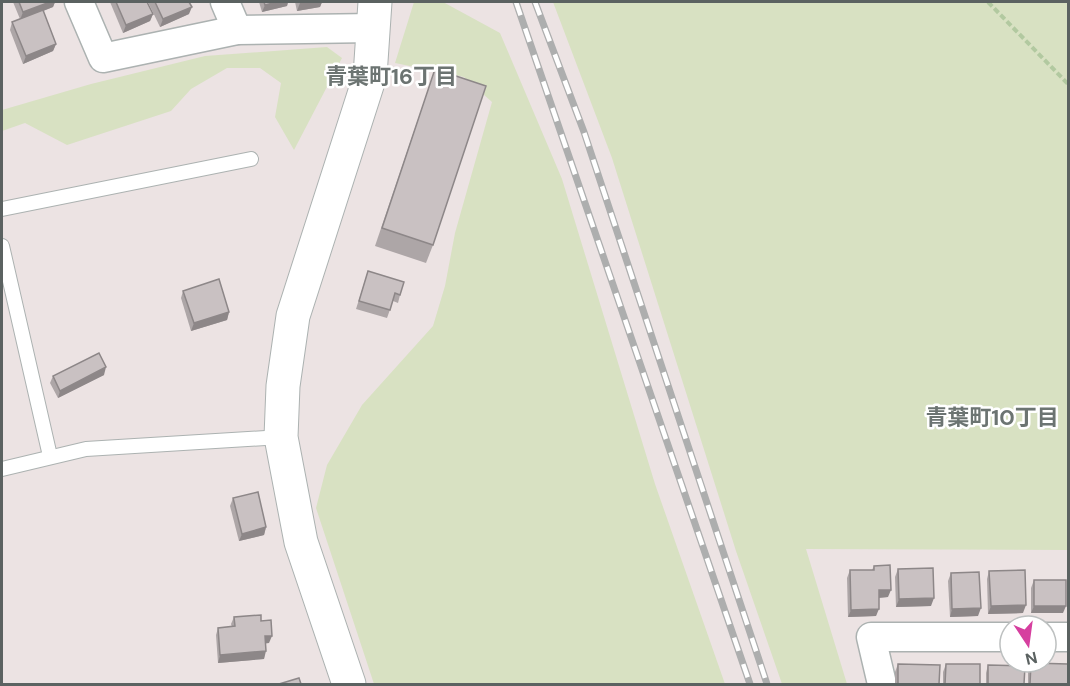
<svg xmlns="http://www.w3.org/2000/svg" width="1070" height="686" font-family="'DM Sans','Noto Sans JP',sans-serif">
	<style>
		.green { fill: #d8e1c2 }
		.lines { fill: none; stroke-linecap: round; stroke-linejoin: round }
		.service-casing { stroke: #acb2b1; stroke-width: 16 }
		.minor-casing { stroke: #acb2b1; stroke-width: 31 }
		.tertiary-casing { stroke: #acb2b1; stroke-width: 35 }
		.path { stroke: #b2c9a0; stroke-width: 4; stroke-dasharray: 6 3; stroke-linecap: butt }
		.service { stroke: #fff; stroke-width: 14 }
		.minor { stroke: #fff; stroke-width: 28 }
		.tertiary { stroke: #fff; stroke-width: 33 }
		.rail-casing { stroke: #adaeae; stroke-width: 7 }
		.rail { stroke: #fff; stroke-width: 4.5; stroke-dasharray: 14; stroke-linecap: butt }
		.wall { fill: #ada6a7 }
		.shaded-wall { fill: #8d8788 }
		.building { fill: #c9c1c2; stroke: #8d8788; stroke-width: 1.5 }
		.labels { text-anchor: middle; stroke-width: 5; stroke-linejoin: round; paint-order: stroke }
		.neighbourhood-label { font-size: 22px; font-weight: bold; fill: #6c7472; stroke: #fff }
	</style>
	<rect width="100%" height="100%" fill="#ece3e3"/>
	<g class="green">
		<polygon points="414,2 443,2 500,33 562,179 655,484 725,684 374,684 316,508 327,465 362,405 433,326 445,286 455,233 492,102 464,77 395,63"/>
		<polygon points="553,2 1068,2 1068,550 806,549 847,684 782,684 736,551 612,158"/>
		<polygon points="327,47 342,58 294,150 275,117 281,83 260,68 227,68 191,89 171,111 67,145 25,123 2,131 2,110 91,84 205,56"/>
	</g>
	<g class="lines">
		<defs>
			<g id="service">
				<polyline points="2,209 251,159"/>
				<polyline points="2,246 50,456"/>
				<polyline points="2,469 86,449 281,437"/>
			</g>
			<g id="minor">
				<polyline points="79,2 103,58 237,30 374,28"/>
				<polyline points="225,2 237,30"/>
				<polyline points="1046,637 1068,637"/>
				<polyline points="882,684 871,637 1010,637"/>
			</g>
			<polyline id="tertiary" points="349,684 301,542 281,437 283,386 293,316 370,76 375,2"/>
		</defs>
		<use href="#service" class="service-casing"/>
		<use href="#minor" class="minor-casing"/>
		<use href="#tertiary" class="tertiary-casing"/>
		<polyline class="path" points="988,2 1068,84"/>
		<use href="#service" class="service"/>
		<use href="#minor" class="minor"/>
		<use href="#tertiary" class="tertiary"/>
		<defs>
			<g id="rail">
				<polyline points="516,2 750,684"/>
				<polyline points="535,2 584,132 767,684"/>
			</g>
		</defs>
		<use href="#rail" class="rail-casing"/>
		<use href="#rail" class="rail"/>
	</g>
	<g class="wall">
		<polygon points="13,2 55,2 53,7 43,11 56,44 53,51 23,64 10,30 12,22 20,19"/>
		<polygon points="110,2 147,2 153,14 150,21 123,33"/>
		<polygon points="148,2 189,2 189,14 160,27"/>
		<polygon points="259,2 288,2 287,6 262,12"/>
		<polygon points="295,2 322,2 320,7 297,11"/>
		<polygon points="435,69 433,245 426,263 375,246"/>
		<polygon points="368,271 400,295 398,303 393,301 387,318 356,309"/>
		<polygon points="183,291 229,312 227,320 191,331 181,298"/>
		<polygon points="104,375 58,398 50,383 53,376"/>
		<polygon points="233,498 266,527 264,535 239,541 230,506"/>
		<polygon points="874,566 888,597 879,598 876,616 848,617 847,578 850,570 872,570"/>
		<polygon points="898,569 931,606 896,607 895,577"/>
		<polygon points="989,571 1023,613 988,614 987,579"/>
		<polygon points="951,573 978,616 950,617 948,581"/>
		<polygon points="1034,580 1063,613 1031,613 1031,588"/>
		<polygon points="234,617 261,621 269,643 266,643 264,659 218,663 216,635 218,628 232,627 231,624"/>
		<polygon points="1031,663 1068,684 1028,684 1028,671"/>
		<polygon points="898,664 939,684 895,684 895,672"/>
		<polygon points="946,664 980,684 943,684 943,672"/>
		<polygon points="988,665 1024,684 986,684 986,673"/>
	</g>
	<g class="shaded-wall">
		<polygon points="50,2 55,2 53,7 20,20 23,12"/>
		<polygon points="277,2 288,2 287,6 262,12 265,5"/>
		<polygon points="309,2 322,2 320,7 297,11 300,3"/>
		<polygon points="192,7 189,14 160,27 163,19"/>
		<polygon points="153,14 150,21 123,33 126,25"/>
		<polygon points="56,44 53,51 23,64 26,56"/>
		<polygon points="229,312 227,320 191,331 194,323"/>
		<polygon points="106,367 104,375 58,398 60,391"/>
		<polygon points="266,527 264,535 239,541 242,534"/>
		<polygon points="879,590 891,590 888,597 876,598"/>
		<polygon points="934,598 931,606 896,607 899,599"/>
		<polygon points="1026,605 1023,613 988,614 991,606"/>
		<polygon points="1034,606 1066,606 1063,613 1031,613"/>
		<polygon points="981,608 978,616 950,617 952,609"/>
		<polygon points="879,609 876,616 848,617 851,610"/>
		<polygon points="265,636 272,636 269,643 262,644"/>
		<polygon points="266,651 264,659 218,663 220,655"/>
	</g>
	<g class="building">
		<polygon points="19,2 50,2 23,12"/>
		<polygon points="116,2 147,2 153,14 126,25"/>
		<polygon points="155,2 189,2 192,7 163,19"/>
		<polygon points="264,2 277,2 265,5"/>
		<polygon points="43,10 56,44 26,56 12,22"/>
		<polygon points="435,69 486,86 433,245 382,228"/>
		<polygon points="368,271 404,282 400,295 395,293 390,310 359,301"/>
		<polygon points="219,279 229,312 194,323 183,291"/>
		<polygon points="99,353 106,367 60,391 53,376"/>
		<polygon points="258,492 266,527 242,534 233,498"/>
		<polygon points="890,565 891,590 879,590 879,609 851,610 850,570 874,570 874,566"/>
		<polygon points="933,568 934,598 899,599 898,569"/>
		<polygon points="1025,570 1026,605 991,606 989,571"/>
		<polygon points="979,572 981,608 952,609 951,573"/>
		<rect x="1034" y="580" width="32" height="26"/>
		<polygon points="261,615 261,621 271,620 272,636 265,636 266,651 220,655 218,628 235,626 234,617"/>
		<polygon points="1031,663 1068,664 1068,684 1030,684"/>
		<polygon points="898,664 940,665 939,684 898,684"/>
		<polygon points="946,664 980,664 980,684 945,684"/>
		<polygon points="988,665 1025,666 1024,684 988,684"/>
		<polygon points="299,678 301,684 279,684"/>
	</g>
	<g class="labels">
		<g class="neighbourhood-label">
			<text x="391" y="84">青葉町16丁目</text>
			<text x="992" y="425">青葉町10丁目</text>
		</g>
	</g>
	<rect width="1070" height="686" fill="none" stroke="#5b6261" stroke-width="6"/>
	<g transform="translate(1028 644) rotate(167)"><circle r="28" fill="#ffffff" stroke="#bdc0c0" stroke-width="1.5"/>
	<path d="M0-4.5L10 22L0 15L-10 22Z" fill="#d63f9f"/>
	<text y="-9" font-size="16" font-weight="bold" text-anchor="middle" fill="#5b6261">N</text>
	</g>
</svg>
